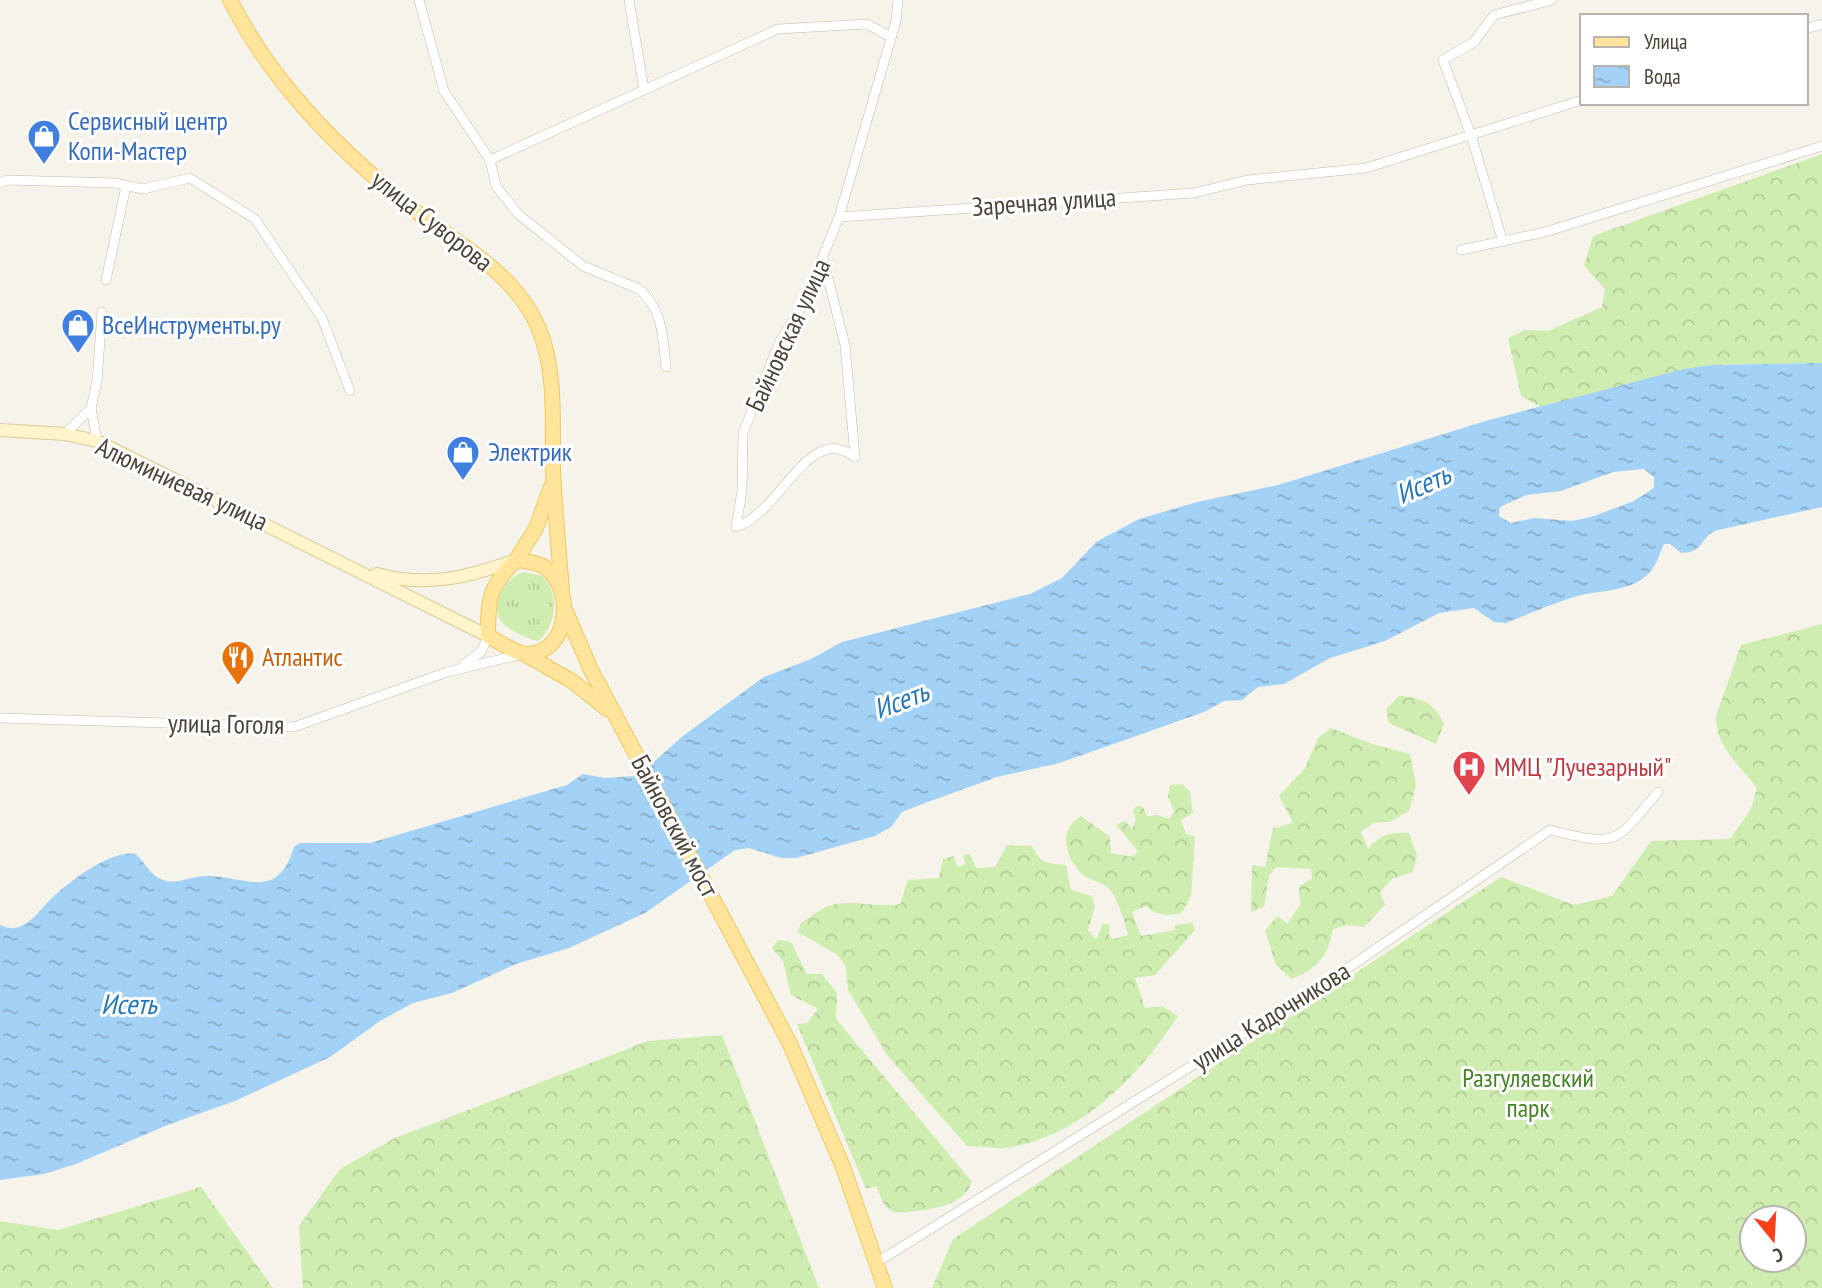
<svg xmlns="http://www.w3.org/2000/svg" width="1822" height="1288" font-family="'PT Sans Narrow',sans-serif">
	<style>
		.grass { fill: url(#grass-tufts) }
		.forest { fill: url(#forest-crowns); fill-rule: evenodd }
		.water { fill: url(#water-ripples); fill-rule: evenodd }
		.lines { fill: none; stroke-linecap: round; stroke-linejoin: round }
		.street-casing { stroke: #c3bbac; stroke-width: 10 }
		.secondary-casing { stroke: #d9c997; stroke-width: 14 }
		.primary-casing { stroke: #edc761; stroke-width: 16 }
		.street { stroke: #fff; stroke-width: 9 }
		.secondary { stroke: #fff4cc; stroke-width: 12 }
		.primary { stroke: #ffe59b; stroke-width: 14 }
		.labels { text-anchor: middle; stroke-width: 6; stroke-linejoin: round; paint-order: stroke }
		.shop-label { font-size: 26px; fill: #366cbe; stroke: #fff; text-anchor: start }
		.street-label { font-size: 26px; fill: #4b4437; stroke: #fff }
		.food-label { font-size: 26px; fill: #c56008; stroke: #fff; text-anchor: start }
		.health-label { font-size: 26px; fill: #be3a42; stroke: #fff; text-anchor: start }
		.park-label { font-size: 26px; fill: #468325; stroke: #fff }
		.water-label { font-size: 28px; font-style: italic; fill: #2577b8; stroke: #fff }
	</style>
	<defs>
		<pattern id="grass-tufts" width="24" height="20" patternUnits="userSpaceOnUse" patternTransform="scale(1.75)"><rect width="24" height="20" fill="#d0edb1"/><path d="M3 7l-1-3M5 7V3M7 7l1-3M15 17l-1-3M17 17v-4M19 17l1-3" fill="none" stroke="#b4cc99"/></pattern>
		<pattern id="forest-crowns" width="20" height="18" patternUnits="userSpaceOnUse" patternTransform="scale(1.75)"><rect width="20" height="18" fill="#d0edb1"/><path d="M2 6a3 3 0 1 1 6 0M12 15a3 3 0 1 1 6 0" fill="none" stroke="#b4cc99"/></pattern>
		<pattern id="water-ripples" width="26" height="14" patternUnits="userSpaceOnUse" patternTransform="scale(1.75)"><rect width="26" height="14" fill="#a3d2f6"/><path d="M2 4q2-2 4 0t4 0M15 11q2-2 4 0t4 0" fill="none" stroke="#87acc8"/></pattern>
	</defs>
	<rect width="100%" height="100%" fill="#f6f3ea"/>
	<path class="grass" d="M525 572 542 576C560 593 557 625 538 641 528 639 505 629 500 620 490 602 507 575 525 572Z"/>
	<g class="forest">
		<polygon points="1822,154 1822,363 1712,365 1543,408 1521,396 1508,338 1525,330 1548,331 1602,307 1605,289 1584,266 1593,236"/>
		<path d="M1822 624V1288H932L953 1239 1501 877 1574 905 1612 896 1651 841 1730 839 1751 809 1757 788C1740 766 1715 746 1716 716L1741 645ZM1752 1218H1794V1260H1752Z"/>
		<path d="M1399 696C1422 697 1434 703 1444 724L1436 744 1389 723 1386 709Z"/>
		<path d="M1331 728 1372 744 1410 754 1416 785 1409 811 1389 822 1373 823 1361 832 1368 849C1380 834 1391 832 1409 833L1417 856 1413 872 1392 879 1380 892 1385 905 1364 927 1347 925 1333 929C1328 956 1317 970 1291 979L1276 965 1265 930 1278 916 1287 924 1300 905 1299 886 1312 879 1311 869 1276 867 1269 876 1264 907 1251 912 1252 865 1265 867 1273 828 1293 823 1279 796 1305 768 1318 738Z"/>
		<path d="M1182 784 1190 791 1193 813 1181 820 1186 834 1195 836 1191 896 1182 913C1168 917 1156 915 1146 906L1132 912 1141 936 1175 930V925L1192 923 1195 930 1155 975 1135 978 1145 1008 1162 1006 1178 1016C1139 1076 1080 1138 1005 1148 993 1149 979 1146 967 1146L887 1055 848 990 846 967 838 955 798 932 801 923C809 918 819 909 829 906 852 898 876 909 900 904L908 880 939 878 943 859 954 856 957 867 965 864 963 855 970 854 976 868 995 867 1007 845 1032 846C1039 863 1048 864 1066 865L1071 890 1092 896 1095 906 1088 930 1096 940 1103 923 1110 925 1109 935 1113 939 1128 935C1125 922 1118 899 1109 889 1101 881 1087 880 1080 872 1064 855 1059 828 1081 816L1110 837 1111 853 1133 857 1138 851 1116 825 1125 821 1132 829 1136 820 1133 810 1137 806 1143 807 1147 816 1158 815 1169 819 1174 812 1168 796 1170 785Z"/>
		<path d="M778 940 791 942 807 974H822L837 993 836 1019 972 1182C963 1209 920 1211 895 1213L885 1206 876 1186 866 1189 797 1024 807 1023 818 1009 791 995 783 961 772 948Z"/>
		<polygon points="722,1035 819,1288 303,1288 299,1226 340,1169 395,1138 648,1041"/>
		<polygon points="201,1187 273,1288 0,1288 0,1221 58,1230"/>
	</g>
	<path class="water" d="M1822 363V507L1714 531C1700 540 1702 553 1681 553L1670 544H1664C1659 555 1656 568 1645 577 1626 592 1600 590 1577 596 1553 603 1529 614 1506 623L1494 622 1474 608 1439 613 1385 641 1330 658 1284 684 1258 687 1242 700 1224 701 1204 712 1108 746 1059 763 997 777 925 803 902 812 891 827 875 836 796 858H781L749 848 735 850 645 913 569 948 516 964 452 993 413 1003 380 1021 330 1057 235 1101 170 1124 76 1164 44 1174 0 1180V925C7 928 14 930 21 926 34 921 40 909 50 900 67 883 111 849 136 854 145 863 151 876 163 880 176 885 192 876 206 876 247 876 277 902 294 847L300 843H370L567 785 583 774 605 778 638 776 684 735 764 677 811 659 842 642 1030 594 1062 578 1096 542 1139 519 1197 502 1278 485 1489 420 1684 369 1712 365ZM1644 469 1654 477V488L1634 501 1591 517 1572 521 1534 518 1511 523 1499 516 1500 507 1526 495 1561 491 1613 472Z"/>
	<g class="lines">
		<defs>
			<g id="street">
				<polyline points="419,0 444,91 490,160 778,29 867,24 891,37"/>
				<polyline points="629,0 644,89"/>
				<polyline points="1806,29 1822,24"/>
				<path d="M490 160 496 186 518 214 583 266 639 289C663 309 663 339 666 367"/>
				<polyline points="0,183 7,180 115,183 143,189 190,178 255,219 322,318 350,391"/>
				<polyline points="839,217 1194,193 1247,180 1366,168 1582,100"/>
				<polyline points="1503,242 1471,135 1443,60 1474,42 1494,15 1552,0"/>
				<polyline points="1461,250 1545,232 1822,146"/>
				<polyline points="823,259 845,345 855,457"/>
				<polyline points="106,280 126,186"/>
				<polyline points="65,434 91,408"/>
				<polyline points="97,441 91,408 97,381 102,312"/>
				<path d="M855 457C847 452 839 447 829 449 796 455 774 514 736 527L742 491 743 433 780 341 803 305 839 217 896 21 898 0"/>
				<polyline points="463,665 481,652 488,636"/>
				<polyline points="0,718 294,727 447,672 519,655"/>
				<path d="M876 1263 1348 968 1550 830C1619 847 1614 844 1658 792"/>
			</g>
			<g id="secondary">
				<polyline points="0,430 65,434 97,441 488,636"/>
				<path d="M377 574C427 588 469 577 516 560"/>
			</g>
			<g id="primary">
				<path d="M230 0C273 85 340 151 414 210 459 245 516 273 539 329 557 373 552 424 553 471 555 511 559 552 562 592"/>
				<path d="M516 560C525 561 535 562 543 566 575 586 571 653 527 654 515 654 499 641 488 636 488 599 489 586 516 560Z"/>
				<polyline points="516,560 536,528 551,487"/>
				<polyline points="564,607 590,668 790,1044 843,1167 885,1288"/>
				<polyline points="524,654 572,681 607,709"/>
			</g>
		</defs>
		<use href="#street" class="street-casing"/>
		<use href="#secondary" class="secondary-casing"/>
		<use href="#primary" class="primary-casing"/>
		<use href="#street" class="street"/>
		<use href="#secondary" class="secondary"/>
		<use href="#primary" class="primary"/>
	</g>
	<defs>
		<symbol id="shop-pin" viewBox="-11 -11 22 30"><path d="M0 17L-7.5 6A9.5 9.5 0 1 1 7.5 6Z" fill="#3f7fe0" stroke="#fff"/><path d="M-5-2.5h2.3a2.7 3.5 0 0 1 5.4 0H5L5.5 6h-11ZM-1.5-2.5h3a1.5 2.3 0 0 0-3 0Z" fill="#fff"/></symbol>
		<symbol id="restaurant-pin" viewBox="-11 -11 22 30"><path d="M0 17L-7.5 6A9.5 9.5 0 1 1 7.5 6Z" fill="#e8710a" stroke="#fff"/><path d="M-5-6h1v4h1v-4h1v4h1v-4h1v5L-1.5 .5V6h-2V.5L-5-1ZM5-6V6H3V1.5H1.5Q1.5-4 5-6Z" fill="#fff"/></symbol>
		<symbol id="hospital-pin" viewBox="-11 -11 22 30"><path d="M0 17L-7.5 6A9.5 9.5 0 1 1 7.5 6Z" fill="#e0444e" stroke="#fff"/><path d="M-5-5h3v3.5h4V-5h3V5h-3V1.5h-4V5h-3Z" fill="#fff"/></symbol>
	</defs>
	<g fill-rule="evenodd">
		<use href="#shop-pin" x="25" y="117" width="38" height="52"/>
		<use href="#shop-pin" x="59" y="306" width="38" height="52"/>
		<use href="#shop-pin" x="444" y="433" width="38" height="52"/>
		<use href="#restaurant-pin" x="219" y="638" width="38" height="52"/>
		<use href="#hospital-pin" x="1450" y="748" width="38" height="52"/>
	</g>
	<g class="labels">
		<g class="shop-label">
			<text x="68" y="130">Сервисный центр<tspan x="68" dy="30">Копи-Мастер</tspan></text>
			<text x="102" y="334">ВсеИнструменты.ру</text>
			<text x="488" y="461">Электрик</text>
		</g>
		<g class="street-label">
			<text transform="translate(1044 202) rotate(-4)" y="9">Заречная улица</text>
			<text transform="translate(432 221) rotate(38)" y="9">улица Суворова</text>
			<text transform="translate(788 335) rotate(-65)" y="9">Байновская улица</text>
			<text transform="translate(182 484) rotate(25)" y="9">Алюминиевая улица</text>
			<text transform="translate(226 724) rotate(1)" y="9">улица Гоголя</text>
			<text transform="translate(675 826) rotate(62)" y="9">Байновский мост</text>
			<text transform="translate(1271 1016) rotate(-32)" y="9">улица Кадочникова</text>
		</g>
		<g class="food-label">
			<text x="262" y="666">Атлантис</text>
		</g>
		<g class="health-label">
			<text x="1494" y="776">ММЦ "Лучезарный"</text>
		</g>
		<g class="park-label">
			<text x="1528" y="1087">Разгуляевский<tspan x="1528" dy="30">парк</tspan></text>
		</g>
		<g class="water-label">
			<text transform="translate(1423 484) rotate(-24)" y="10">Исеть</text>
			<text transform="translate(901 700) rotate(-21)" y="10">Исеть</text>
			<text x="129" y="1014">Исеть</text>
		</g>
	</g>
	<rect x="1580" y="14" width="228" height="91" fill="#ffffff" stroke="#b7b4af" stroke-width="2"/>
	<rect x="1594" y="37" width="35" height="10" fill="#ffe59b" stroke="#b7b4af" stroke-width="2"/>
	<text x="1644" y="49" font-size="21" fill="#4b4437">Улица</text>
	<rect x="1594" y="66" width="35" height="21" fill="url(#water-ripples)" stroke="#b7b4af" stroke-width="2"/>
	<text x="1644" y="84" font-size="21" fill="#4b4437">Вода</text>
	<g transform="translate(1773 1239) rotate(162)"><circle r="33" fill="#ffffff" stroke="#b7b4af" stroke-width="2"/>
	<path d="M0-5L12 26L0 18L-12 26Z" fill="#ff4119"/>
	<text y="-10" font-size="19" font-weight="bold" text-anchor="middle" fill="#4b4437">С</text>
	</g>
</svg>
